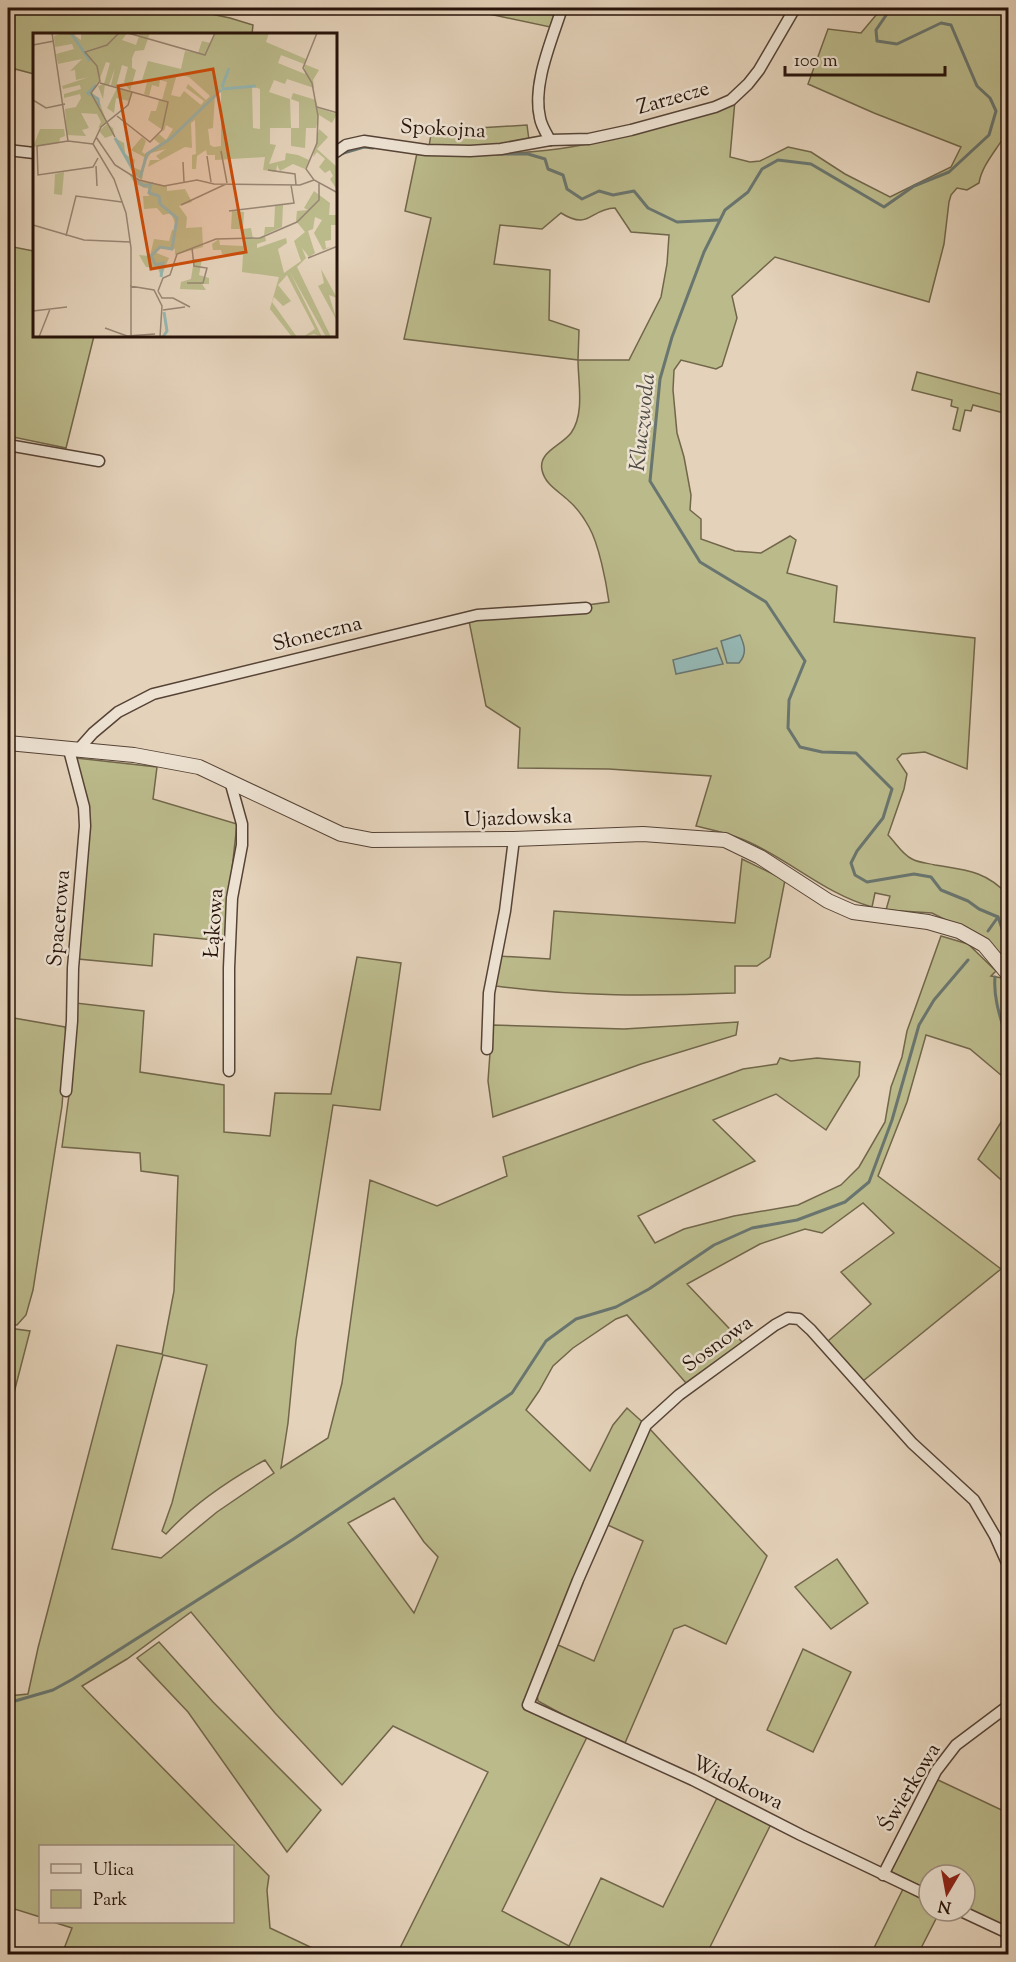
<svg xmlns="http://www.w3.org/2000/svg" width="1016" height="1962" font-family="'Sorts Mill Goudy',serif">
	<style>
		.green { fill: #bbba8b; stroke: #71664a; stroke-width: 1.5; fill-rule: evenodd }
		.water { fill: #95b7b3; stroke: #69756f; stroke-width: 1.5 }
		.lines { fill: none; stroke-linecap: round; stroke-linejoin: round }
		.stream { stroke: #69756f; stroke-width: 3 }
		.minor-casing { stroke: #564336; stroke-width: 13 }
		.tertiary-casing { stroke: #564336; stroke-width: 16 }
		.minor { stroke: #ede2d2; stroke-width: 10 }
		.tertiary { stroke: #ede2d2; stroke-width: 14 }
		.labels { text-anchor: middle; stroke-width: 5; stroke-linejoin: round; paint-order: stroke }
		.street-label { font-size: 21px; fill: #27130a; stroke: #ede2d2 }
		.water-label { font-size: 22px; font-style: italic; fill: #4e4c45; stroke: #ede2d2 }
		.inset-river { fill: none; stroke: #95b7b3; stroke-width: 3 }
		.inset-road { fill: none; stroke: #988674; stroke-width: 1.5 }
		.view { fill: #cb4e0c; fill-opacity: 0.15; stroke: #cb4e0c; stroke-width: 3 }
		.inset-edge { fill: none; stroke: #27130a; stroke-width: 3 }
	</style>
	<rect width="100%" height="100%" fill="#e4d2ba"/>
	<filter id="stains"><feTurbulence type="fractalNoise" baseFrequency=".00333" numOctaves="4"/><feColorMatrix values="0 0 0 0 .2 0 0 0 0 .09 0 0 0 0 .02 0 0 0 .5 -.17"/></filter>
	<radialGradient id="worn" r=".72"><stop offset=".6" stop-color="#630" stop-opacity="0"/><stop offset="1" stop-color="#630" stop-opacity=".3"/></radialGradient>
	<g class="green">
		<polygon points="8,8 183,8 230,18 253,25 252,34 34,34 34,74 15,69 8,103"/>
		<polygon points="461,8 558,8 550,27"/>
		<path d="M882 8H980L1008 17V135H1005C996 151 982 165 979 183L967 190 957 188 951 195 949 202 944 244 929 302 775 257 732 296 737 318 722 366 716 369 681 360 674 370 673 390 677 433 684 457 691 495 690 510 701 519V539L735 551 761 553 790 536 796 540 787 573 837 586 834 622 975 638 967 769 925 752 902 754 897 759 907 774 904 789 888 835C896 843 902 854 912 859 919 863 928 863 935 865 966 870 986 871 1008 895V965L979 936 932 913 886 910 890 896 875 893 872 907C829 895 797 866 757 846 737 835 717 831 696 826L711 776 609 769 518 768 520 728 486 706 469 621 609 602C606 581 599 545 589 527 584 518 576 507 569 501 560 492 545 485 542 470 538 452 561 446 571 433 585 414 578 382 578 360L404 339 431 218 405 211 417 153C476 156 546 155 604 140 648 129 691 113 735 100L730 157 750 162 760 161 788 147 811 152 845 174 890 197 951 167 961 147 874 113 808 84 828 29 861 33ZM615 208 631 232 669 235 667 264 661 297 629 360H578L579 330 549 320 550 270 494 264 500 225 542 229 561 213C590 231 589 209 615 208Z"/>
		<polygon points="527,125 529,140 474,148 429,147 432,127 478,128"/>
		<polygon points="8,246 34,251 34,336 94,336 66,448 8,436"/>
		<polygon points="917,372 1008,396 1008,420 1003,419 1004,413 973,405 971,411 965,410 960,431 953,429 958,408 951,406 952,400 912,390"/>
		<polygon points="76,758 157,767 153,799 237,824 224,941 154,934 152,966 78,959 86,857"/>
		<path d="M742 859 785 880 770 957 757 966H735V993C655 996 575 997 496 986L499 956 550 959 554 911 735 923Z"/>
		<path d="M941 936 968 944 996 971 991 976 1002 978 1008 987V1081L970 1049 926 1035 907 1102 878 1176 1001 1269 863 1381 828 1341 871 1304 841 1272 894 1233 863 1203 822 1233 805 1229 760 1244 687 1284 743 1343 686 1383 627 1315 616 1319 573 1348 553 1366 539 1391 526 1410 590 1471 613 1425 627 1408 649 1428 767 1556 726 1644 685 1625 674 1629 625 1743 571 1719 538 1701 537 1694 556 1644 594 1661 643 1541 601 1522 526 1703 587 1737 502 1911 569 1946 601 1878 663 1907 717 1798 771 1824 709 1949 721 1954H397L488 1772 393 1726 342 1785 275 1713 191 1612 127 1659 82 1686 269 1876 267 1890 270 1928 325 1954H62L72 1928 53 1922H232V1846H40V1917L8 1907V1696L28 1694 38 1648 117 1345 162 1354 174 1291 178 1176 141 1171 140 1153 62 1147 69 1095 76 1003 144 1011 140 1072 224 1085V1132L270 1136 275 1093 331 1094 357 957 401 963 380 1110 333 1105 296 1340 288 1423 281 1468 328 1438 342 1383 370 1180 437 1206 507 1176 503 1157 743 1069 777 1064 780 1058 791 1061 817 1058 860 1062 859 1076 826 1130 776 1094 713 1120 755 1161 638 1216 655 1243 684 1229 734 1216 798 1205 841 1185 859 1167 885 1122 891 1087 902 1057 907 1031ZM163 1355 207 1365 172 1503 162 1531 166 1534C194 1503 229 1480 265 1460L274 1473 217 1512 161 1558 112 1549ZM394 1498 424 1542 438 1557 414 1613 348 1523Z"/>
		<polygon points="8,1017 65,1027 67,1039 62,1106 33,1290 26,1315 17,1325 8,1324"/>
		<polygon points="738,1022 736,1035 641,1064 493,1117 488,1081 492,1025 624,1029"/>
		<polygon points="1008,1111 1008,1186 978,1159"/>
		<polygon points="8,1328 30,1331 8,1416"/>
		<polygon points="837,1559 868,1603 831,1629 795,1587"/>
		<polygon points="159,1642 213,1702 321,1810 287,1852 188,1712 137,1658"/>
		<polygon points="803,1649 851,1672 813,1752 767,1730"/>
		<polygon points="936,1779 1008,1813 1008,1930 965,1908 965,1875 929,1875 929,1890 890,1871"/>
		<polygon points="903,1889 929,1903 929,1911 940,1911 918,1954 871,1954"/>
	</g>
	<g class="water">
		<path d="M740 635C745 646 747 654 739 663H727L721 641Z"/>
		<polygon points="717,648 723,664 676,674 673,660"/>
	</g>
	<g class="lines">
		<g class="stream">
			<polyline points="891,8 876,30 877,41 897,44 941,23 951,25 977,86 990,98 996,111 989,135 949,172 914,186 884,207 811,164 778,160 762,169 748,192 725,210 704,252 672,337 660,379 650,481 700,562 766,602 805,661 789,700 788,728 800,747 822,752 856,753 892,789 883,818 857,851 851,863 855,875 867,882 914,874 931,877 941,890 968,901 979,909 998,917 1008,946"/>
			<polyline points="340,154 364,147 373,148"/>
			<polyline points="496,154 528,154 545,159 548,169 563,175 567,189 582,199 599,191 613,195 634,191 648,208 677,222 719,220"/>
			<polyline points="988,931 998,917"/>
			<path d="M995 977C993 1000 1002 1022 1008 1043"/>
			<polyline points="8,1703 53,1690 73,1679 292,1540 512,1393 546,1341 576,1319 616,1307 649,1289 714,1245 752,1228 797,1220 845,1202 869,1182 892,1120 919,1025 934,1000 968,960"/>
		</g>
		<defs>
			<g id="minor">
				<path d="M550 140C546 133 541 125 540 118 532 84 552 40 562 8"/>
				<polyline points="8,150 34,153"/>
				<polyline points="336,152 346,145 364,141 426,150 470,151 501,149 550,140 589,139 631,130 715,107 731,100 748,84 759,70 795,8"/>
				<polyline points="8,445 99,461"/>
				<polyline points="77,751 93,733 118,712 153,694 477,615 586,608"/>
				<polyline points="487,1049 489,993 505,911 514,839"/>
				<polyline points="229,1071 229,968 232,898 242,845 242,824 230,781"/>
				<polyline points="66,1091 72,1021 73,968 85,826 84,807 69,750"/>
				<polyline points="883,1875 936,1771 956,1745 1008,1706"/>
				<polyline points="929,1896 801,1835 693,1780 528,1705 578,1580 646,1425 679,1395 775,1325 788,1318 799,1319 811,1330 912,1443 974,1500 995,1536 1008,1565"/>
				<polyline points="961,1911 1008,1933"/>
			</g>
			<polyline id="tertiary" points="8,743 134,755 199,767 341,834 372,840 514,839 643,834 725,840 760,857 828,901 853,912 928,922 959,931 984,945 1008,974"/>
		</defs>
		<use href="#minor" class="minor-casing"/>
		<use href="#tertiary" class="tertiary-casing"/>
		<use href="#minor" class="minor"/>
		<use href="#tertiary" class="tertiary"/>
	</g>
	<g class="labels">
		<g class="street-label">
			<text transform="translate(673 97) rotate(-16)" y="7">Zarzecze</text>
			<text transform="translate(443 128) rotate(3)" y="7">Spokojna</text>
			<text transform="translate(317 633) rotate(-14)" y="7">Słoneczna</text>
			<text transform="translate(518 817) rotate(-2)" y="7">Ujazdowska</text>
			<text transform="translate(58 918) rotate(-85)" y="7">Spacerowa</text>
			<text transform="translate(213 923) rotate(-86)" y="7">Łąkowa</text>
			<text transform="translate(717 1343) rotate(-36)" y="7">Sosnowa</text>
			<text transform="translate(738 1782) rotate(26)" y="7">Widokowa</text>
			<text transform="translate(909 1787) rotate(-59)" y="7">Świerkowa</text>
		</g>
		<g class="water-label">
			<text transform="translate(641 422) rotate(-84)" y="8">Kluczwoda</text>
		</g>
	</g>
	<g transform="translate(33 33)">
		<rect width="304" height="304" fill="#e4d2ba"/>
		<path d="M31 0H46L41 2 48 7V0H94L89 7 103 12 107 0H117L111 17 102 18 99 25V35L103 37 97 58 91 49 95 34 89 32 83 54 78 52 82 35 76 52 72 51 70 66 65 53 71 51 77 30 73 29 66 48 57 58 65 65 74 90 65 95 68 89 64 81 48 80 56 95 49 97 53 103 34 102 32 76 43 74 48 65 47 61 31 65V61L48 56 47 52 30 56 29 53 56 44 43 47 42 37 37 38 49 26 25 31 23 21 41 16 39 11 22 14 21 3ZM182 0H236L233 9 273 26 271 31 286 37 280 47 281 55 254 46 252 51 241 47 236 59 257 66 258 95H237V111L243 112 236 131 252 127 253 120 265 122 276 127 272 136 260 131 247 138 244 132 243 139 230 137 232 124 182 127V122H174L173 117 164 123 163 136H159V122L163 121 162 87 158 90 159 115 152 114 115 134 117 127H127L123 123 133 116 118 120 112 129 109 147 101 142 80 102 72 105 66 98 74 91 80 95 82 105 91 110 92 121 102 127 100 134 109 138 111 124 98 117 109 104 113 108 109 119 112 121 127 111 121 106 126 101 133 107 140 96 133 92 131 98 115 87 118 78H123L126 67H129L134 49 127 47 126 54 119 52 116 63 111 61 114 49 109 47 115 28 148 36 152 18 165 20 169 8 177 10ZM248 22 271 31 272 41 245 30ZM144 41 156 44 177 63 173 67 155 51 153 55 171 68 168 72 151 58 147 64 138 62ZM219 53 227 56V96L220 95ZM188 57V113L181 114 177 112 175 96 180 95 182 62ZM84 55 99 59 96 68 83 65 81 80 74 75ZM260 60 283 67 285 75 304 81 299 90 286 82 283 95H273L272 115 258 113V95H266V69L258 66ZM7 96H31L32 103 27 105 26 110 0 114ZM286 96 295 104 284 116 304 134V157L297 146 300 143 297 137 292 140 286 134 292 126 284 119 280 124ZM31 139 29 162 21 161 22 141ZM96 141 106 148 134 153V158L152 156 159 169 146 173 154 184 153 195 169 194 170 214 142 222V216L126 215 121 219 136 225 128 244 125 235 113 234 106 222 117 223 121 206 136 208 139 197 144 196 142 190 138 180 130 182 124 175 111 176 110 163H116V156L102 151ZM281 158 297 170 296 182H303L304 175V198L303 192H298V207L292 208 293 215 298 214 290 217 281 200 289 187 282 184 280 196 275 198 282 220 276 224 269 215 273 225 264 234 298 304H293L257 239 289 304 281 301 270 304 282 296 254 242 245 252 258 268 250 273 241 264 239 269 264 304H259L237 276 236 279 246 244 209 239 210 222 189 221 188 217H180L179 211 186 206 187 212 210 213V196H198L199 178 211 179 210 196 218 195 220 206 232 203 233 208 224 211V215L253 205 254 210 245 216 251 240 268 228 261 208 272 199 263 188 264 178 275 177 271 175ZM250 172 249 194 231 202 232 194H241L242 173ZM161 226H169L166 242 176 245V251H169L173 257 147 256 148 249 158 246ZM288 236 304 265 296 262 304 288 285 253 291 250Z" fill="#bbba8b" fill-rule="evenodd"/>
		<path class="inset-river" d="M38 0 57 28M63 52 55 60 65 66 66 73M189 54 196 35M189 56 223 53M82 105 103 142M107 145 114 121 137 106 188 57M102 146 111 153 118 151 116 160 126 163 127 171 144 185 139 216 127 214 118 223 123 232 130 230 128 244M130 304 134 298 131 279"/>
		<path class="inset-road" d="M19 0 35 108M95 0 172 22 182 0M284 0 270 35 279 50 285 83 284 110 273 136 281 147 305 160M0 12 21 8M67 50 135 69 129 97 117 109 84 83M0 67 13 75 32 71M284 74 305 80M63 104 82 132 106 147 131 153 164 147 181 151 267 152 281 147M82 104 58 60 67 48 64 33 52 19 74 12 86 0M60 111 81 146 93 180 98 215V304M60 111 35 108 4 113 5 142 60 134 65 125M60 111 68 94 95 72 99 59M188 118 194 150M174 123 178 149M150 129 151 149M63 133 64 153M235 137 262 141 263 152M148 172 193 151M196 178 261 170 258 152M0 192 51 207 97 209M33 203 43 163 89 169M275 225 305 213M154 250H170L174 235 161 233 159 215M97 253 121 257 129 273 127 304M125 258 130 245 137 242 144 221 183 206 227 205 264 189 286 167V149M125 258 129 265H140L157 274M130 277 152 274M0 278 34 274M72 295 94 303 122 301M6 304 17 276"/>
		<path class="view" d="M180 36 213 219 118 236 85 53Z"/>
		<rect width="304" height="304" class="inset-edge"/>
	</g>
	<rect width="1016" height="1962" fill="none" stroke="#e4d2ba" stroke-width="30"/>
	<rect x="9" y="9" width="998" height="1944" fill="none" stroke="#27130a" stroke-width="3"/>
	<rect x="15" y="15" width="986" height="1932" fill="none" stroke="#27130a" stroke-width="1.5"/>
	<rect x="39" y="1845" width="195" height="78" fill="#ede2d2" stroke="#9e8f82" stroke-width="1.5"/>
	<rect x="51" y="1864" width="30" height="9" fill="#ede2d2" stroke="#9e8f82" stroke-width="1.5"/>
	<text x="93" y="1875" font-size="18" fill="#27130a">Ulica</text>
	<rect x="51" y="1890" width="30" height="18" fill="#bbba8b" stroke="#9e8f82" stroke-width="1.5"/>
	<text x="93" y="1905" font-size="18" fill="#27130a">Park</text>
	<g transform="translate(947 1893) rotate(190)"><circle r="28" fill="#ede2d2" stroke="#9e8f82" stroke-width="1.5"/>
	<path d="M0-4.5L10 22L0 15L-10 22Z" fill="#8f2418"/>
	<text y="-9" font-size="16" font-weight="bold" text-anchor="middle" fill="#27130a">N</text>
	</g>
	<path d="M785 66v9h160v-9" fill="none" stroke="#27130a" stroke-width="3"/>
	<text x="794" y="66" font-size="18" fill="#27130a" stroke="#ede2d2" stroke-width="4.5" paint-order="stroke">100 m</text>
	<rect width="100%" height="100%" filter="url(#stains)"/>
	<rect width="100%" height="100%" fill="url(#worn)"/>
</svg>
